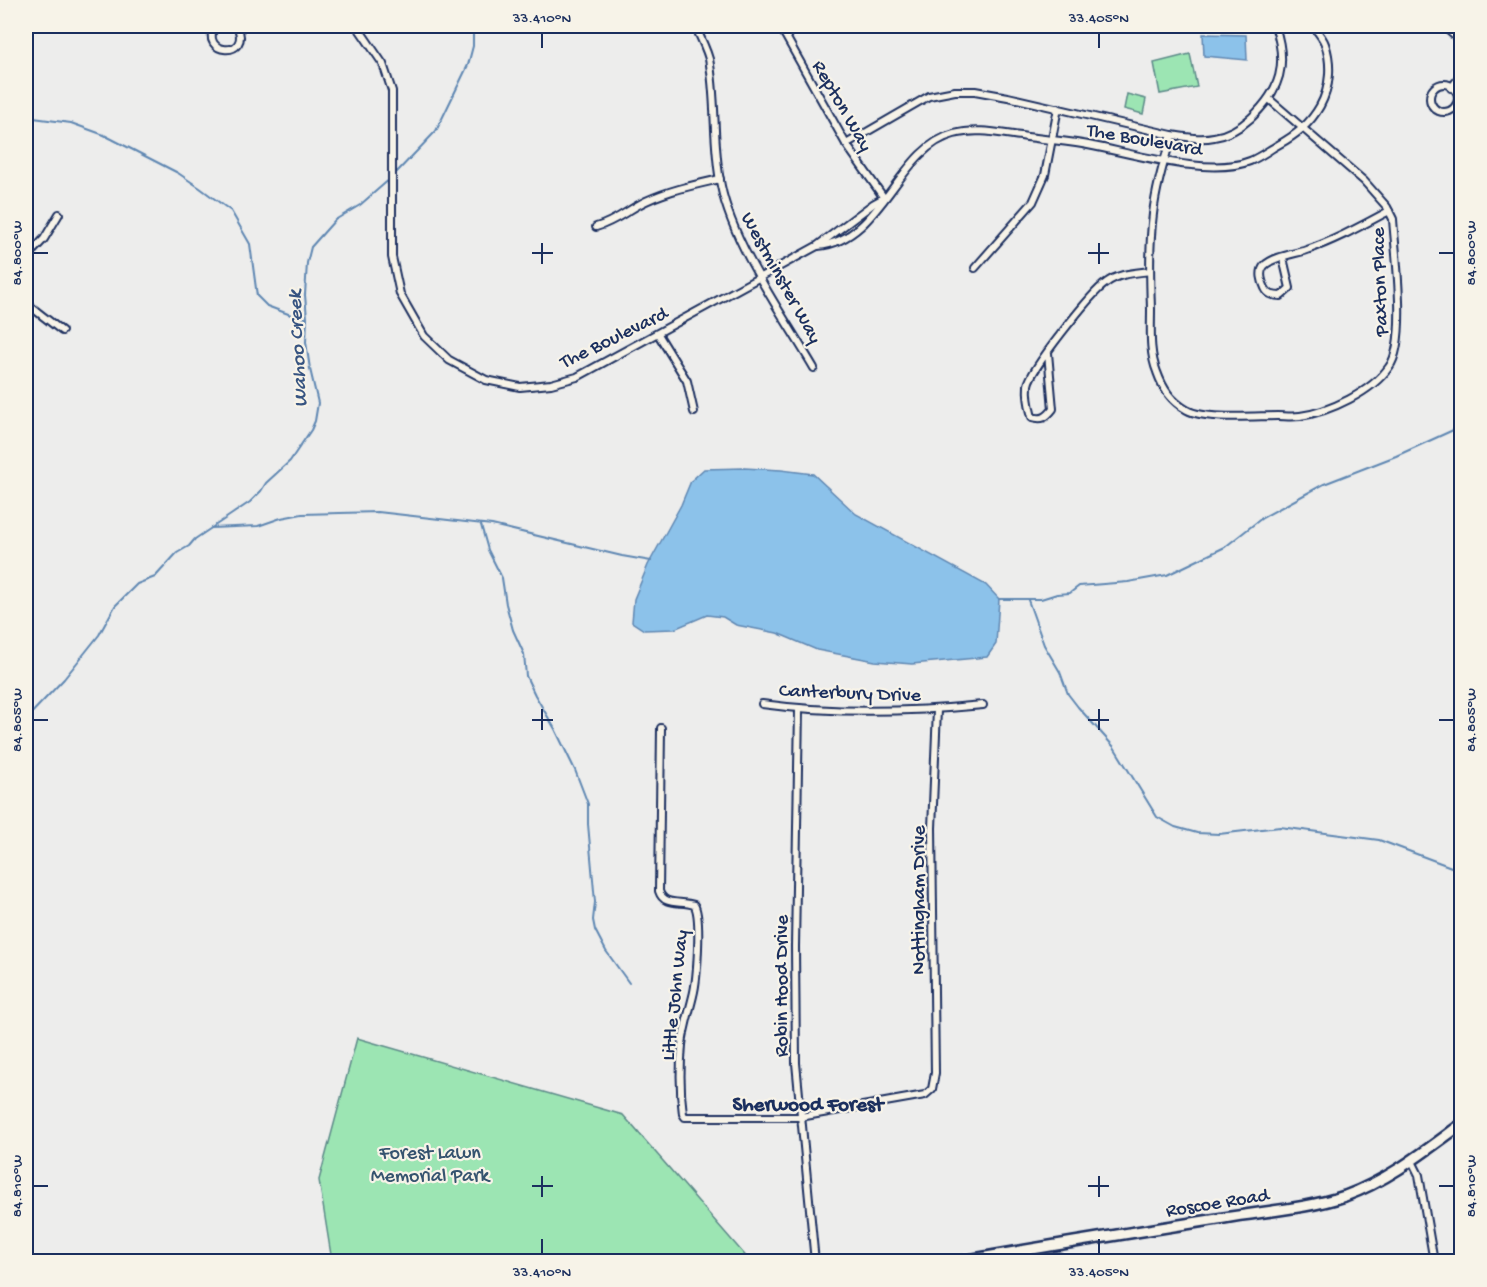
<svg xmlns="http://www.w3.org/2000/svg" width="1487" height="1287" font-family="'Gochi Hand',sans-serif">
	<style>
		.green { fill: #9ce5b3; stroke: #5c8a88; stroke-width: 1.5 }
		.water { fill: #8cc2ea; stroke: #5f87b2; stroke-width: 1.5 }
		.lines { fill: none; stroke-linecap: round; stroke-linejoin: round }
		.stream { stroke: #5f87b2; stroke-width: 2 }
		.street-casing { stroke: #1b2f5e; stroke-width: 10 }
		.secondary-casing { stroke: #1b2f5e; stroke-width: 14 }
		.street { stroke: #f7f3e8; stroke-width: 6 }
		.secondary { stroke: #f7f3e8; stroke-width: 9 }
		.ticks { fill: none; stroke: #1b2f5e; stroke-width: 2 }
		.labels { text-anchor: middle; stroke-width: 4.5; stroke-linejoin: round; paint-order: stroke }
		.street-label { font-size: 20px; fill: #1b2f5e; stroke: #f7f3e8 }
		.park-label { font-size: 20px; fill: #35536f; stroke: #f7f3e8 }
		.water-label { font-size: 21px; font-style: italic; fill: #375481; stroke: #f7f3e8 }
		.neighbourhood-label { font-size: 21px; font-weight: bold; fill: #1b2f5e; stroke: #f7f3e8 }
		.neatline { fill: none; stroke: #1b2f5e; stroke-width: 2 }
		.ticks-label { font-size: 15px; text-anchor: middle; fill: #1b2f5e }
	</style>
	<rect width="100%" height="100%" fill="#ededec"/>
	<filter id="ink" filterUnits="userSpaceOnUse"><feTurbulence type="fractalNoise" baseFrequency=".0167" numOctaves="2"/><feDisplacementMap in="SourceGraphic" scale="12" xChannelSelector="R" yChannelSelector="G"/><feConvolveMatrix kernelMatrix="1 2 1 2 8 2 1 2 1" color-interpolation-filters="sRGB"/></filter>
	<g filter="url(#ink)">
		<g class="green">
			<polygon points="1190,54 1197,87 1160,94 1154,63"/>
			<polygon points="1127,94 1146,99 1143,114 1124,109"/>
			<polygon points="357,1038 623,1115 750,1261 332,1261 319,1180"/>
			<polygon points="87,1257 87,1261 47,1261 47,1258"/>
		</g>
		<g class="water">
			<polygon points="1203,34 1246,35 1247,60 1204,56"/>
			<polygon points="744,468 781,470 813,474 856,514 986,585 999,599 996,644 987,657 912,664 875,661 817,650 777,633 736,625 723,617 707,615 674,629 644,630 632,622 634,599 648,565 681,505 691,481 704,469"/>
		</g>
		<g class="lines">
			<g class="stream">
				<polyline points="26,117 71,123 104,135 178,173 200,188 231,211 250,244 257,296 267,306 299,318 306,318"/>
				<polyline points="395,174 436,131 468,65 473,46 473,26"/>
				<polyline points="481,525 488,550 502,578 506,604 513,630 524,654 526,676 535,695 555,729 575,770 588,804 588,824 595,902 593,920 595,930 606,951 629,983"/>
				<polyline points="211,528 258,526 281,518 302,514 378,512 492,525 622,556 651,561"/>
				<polyline points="999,599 1041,599 1057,594 1070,593 1079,586 1128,582 1167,575 1225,547 1262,518 1324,484 1396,456 1462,426"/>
				<polyline points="1028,600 1044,645 1060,672 1068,694 1078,707 1114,747 1157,817 1175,827 1197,833 1219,834 1280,827 1379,840 1462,871"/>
				<polyline points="26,719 64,679 99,635 115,606 137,584 155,577 177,553 189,546 195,539 250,502 261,491 266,483 290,461 311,430 315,421 318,403 310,369 306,342 307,318 305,295 307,263 311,247 335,220 360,205 391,178"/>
			</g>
			<defs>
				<g id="street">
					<path d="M215 26C198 55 253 59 237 26"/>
					<polyline points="357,26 383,64 392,91 392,257 400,294 424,336 449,360 486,380 520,387 551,384 577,377 817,246 873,204 884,198"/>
					<path d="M695 26C700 36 706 48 709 59 717 101 712 144 721 186 733 245 783 315 814 368"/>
					<polyline points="780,26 846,144 884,198"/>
					<polyline points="1443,26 1462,42"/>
					<circle cx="1444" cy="98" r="14"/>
					<polyline points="1451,88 1462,74"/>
					<path d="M1172 135C1164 160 1156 187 1153 214 1149 246 1150 278 1151 309 1151 330 1149 352 1157 372 1163 389 1171 401 1187 410 1205 420 1255 416 1277 416 1284 416 1292 417 1300 416 1329 412 1372 392 1389 367 1408 342 1395 252 1393 219L1387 207 1364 181 1269 99"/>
					<path d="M846 144 929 96 955 91H975L1008 97 1172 135C1187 137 1200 140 1214 137 1228 135 1241 127 1251 118 1281 90 1288 64 1275 26"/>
					<path d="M596 227C615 222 629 209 646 201 670 190 694 185 720 179"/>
					<path d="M818 246C882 241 898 148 954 134 976 128 998 133 1021 136 1045 140 1070 141 1093 146 1135 154 1210 177 1250 161 1260 157 1269 150 1278 145 1296 135 1310 124 1320 106 1330 88 1332 64 1325 44 1323 38 1317 31 1313 26"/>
					<polyline points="26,258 44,239 59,214"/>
					<path d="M1283 258 1290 288 1281 296C1274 296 1268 295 1265 288 1262 282 1259 272 1264 266 1272 257 1293 254 1304 251 1334 241 1361 226 1389 211"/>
					<polyline points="975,268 1033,202 1045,175 1058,108"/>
					<polyline points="26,303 62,331"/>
					<polyline points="658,334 687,381 694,412"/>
					<path d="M1048 353 1053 409C1046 418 1042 420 1032 417 1029 406 1027 396 1028 385 1030 370 1092 292 1106 283 1119 273 1135 273 1150 271"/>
					<path d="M762 704C834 714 911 712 983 705"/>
					<polyline points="799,709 795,947 796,1063 815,1262"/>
					<path d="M661 728 659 891C664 907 681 900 694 905 702 915 697 981 693 996 689 1013 684 1027 682 1045 680 1067 680 1092 683 1114L685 1117H800L925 1095 932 1089 935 1073 932 828 937 710"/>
					<polyline points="1412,1161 1419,1175 1434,1262"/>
				</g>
				<path id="secondary" d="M957 1262C1046 1246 1135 1232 1224 1218 1264 1211 1306 1209 1345 1196 1389 1180 1425 1151 1462 1124"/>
			</defs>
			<use href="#street" class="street-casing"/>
			<use href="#secondary" class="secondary-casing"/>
			<use href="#street" class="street"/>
			<use href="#secondary" class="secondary"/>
		</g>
	</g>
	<path class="ticks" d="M542 33V48M1099 33V48M542 243V264M1099 243V264M33 253H48M532 253H553M1088 253H1109M1439 253H1454M542 709V730M1099 709V730M33 720H48M532 720H553M1088 720H1109M1439 720H1454M542 1176V1197M1099 1176V1197M33 1186H48M532 1186H553M1088 1186H1109M1439 1186H1454M542 1239V1254M1099 1239V1254"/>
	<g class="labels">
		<g class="street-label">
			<text transform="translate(844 105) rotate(60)" y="7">Repton Way</text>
			<text transform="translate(1145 138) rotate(10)" y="7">The Boulevard</text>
			<text transform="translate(783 277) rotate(61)" y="7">Westminster Way</text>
			<text transform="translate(1378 282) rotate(-92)" y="7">Paxton Place</text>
			<text transform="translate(613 336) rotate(-26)" y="7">The Boulevard</text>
			<text transform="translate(850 691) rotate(2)" y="7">Canterbury Drive</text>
			<text transform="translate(917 900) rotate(-90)" y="7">Nottingham Drive</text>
			<text transform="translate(780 986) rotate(-90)" y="7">Robin Hood Drive</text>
			<text transform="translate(673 995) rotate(-84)" y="7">Little John Way</text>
			<text transform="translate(1217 1201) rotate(-9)" y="7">Roscoe Road</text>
		</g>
		<g class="park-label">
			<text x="430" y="1158">Forest Lawn<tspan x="430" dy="23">Memorial Park</tspan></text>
		</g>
		<g class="water-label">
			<text transform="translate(296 349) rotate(-93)" y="7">Wahoo Creek</text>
		</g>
		<g class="neighbourhood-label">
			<text x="808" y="1110">Sherwood Forest</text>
		</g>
	</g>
	<rect width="1487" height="1287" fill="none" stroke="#f7f3e8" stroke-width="66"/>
	<rect x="33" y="33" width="1421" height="1221" class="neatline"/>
	<g class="ticks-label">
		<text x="542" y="22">33.410°N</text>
		<text x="1099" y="22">33.405°N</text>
		<text transform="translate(1470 253) rotate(-90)" y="5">84.800°W</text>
		<text transform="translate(16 253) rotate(-90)" y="5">84.800°W</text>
		<text transform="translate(1470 720) rotate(-90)" y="5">84.805°W</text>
		<text transform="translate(16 720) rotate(-90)" y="5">84.805°W</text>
		<text transform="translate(1470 1186) rotate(-90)" y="5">84.810°W</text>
		<text transform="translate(16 1186) rotate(-90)" y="5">84.810°W</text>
		<text x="542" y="1276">33.410°N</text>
		<text x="1099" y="1276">33.405°N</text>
	</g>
</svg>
